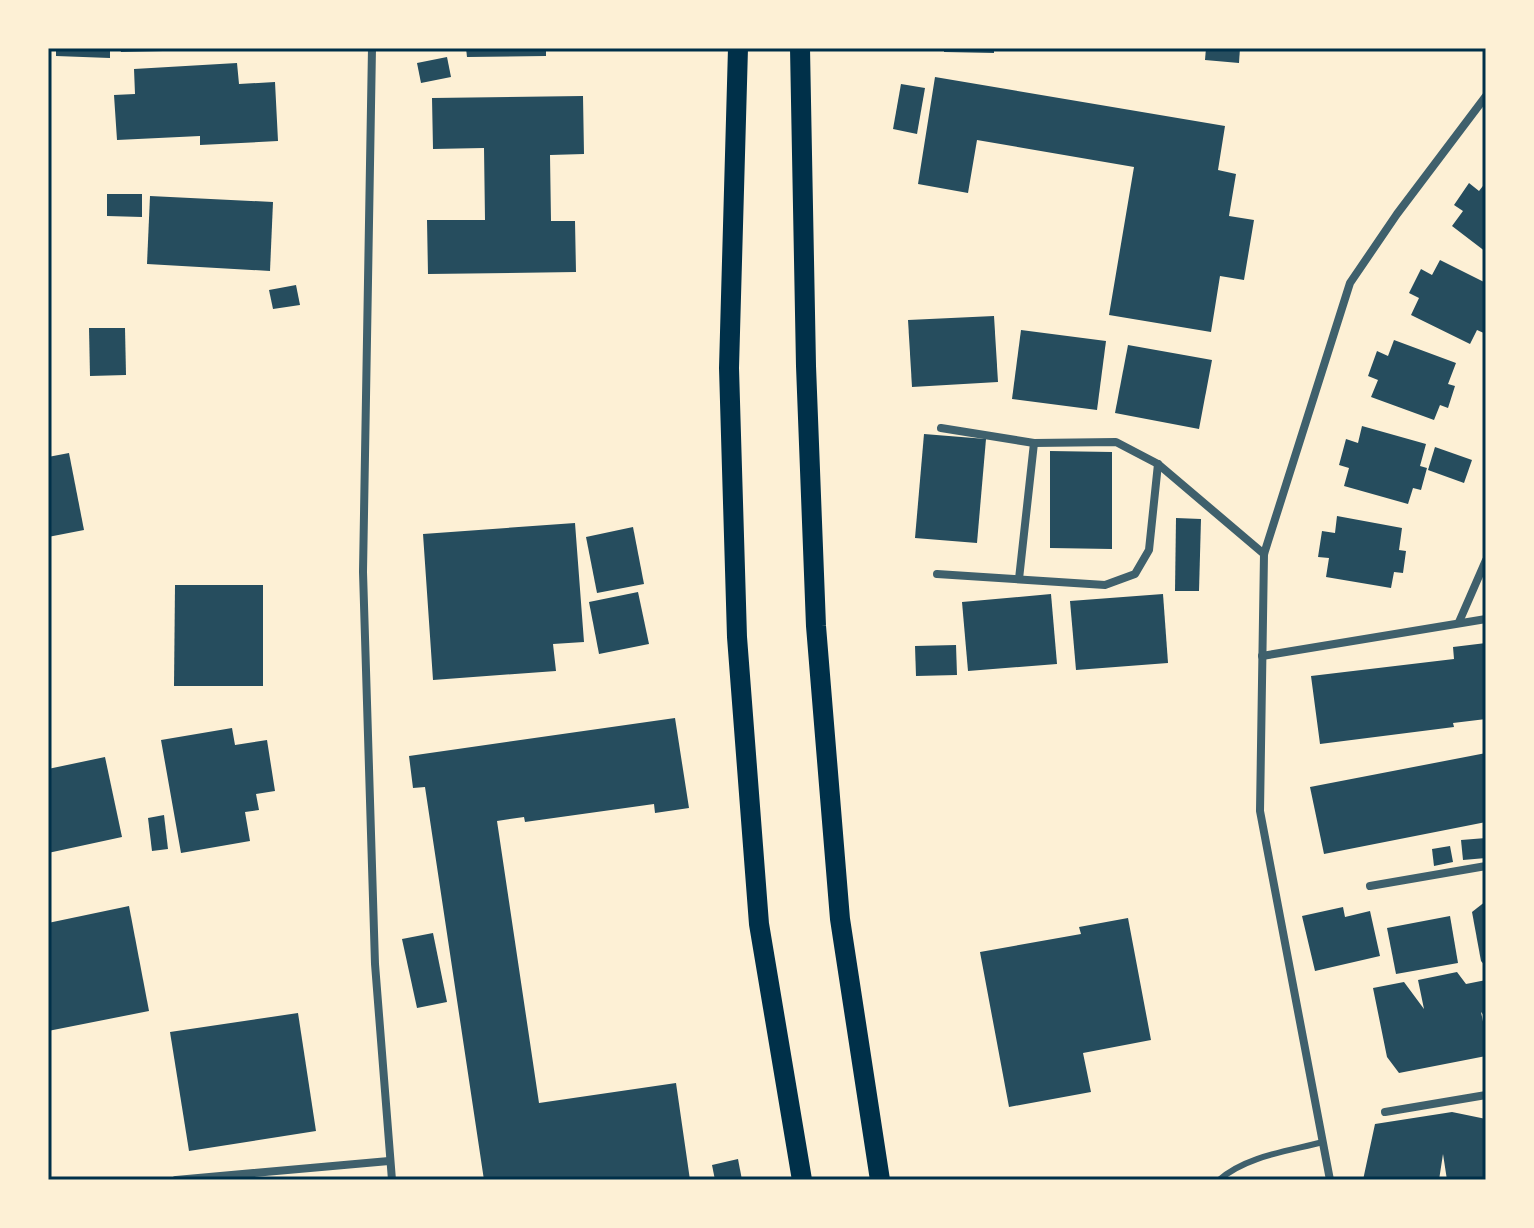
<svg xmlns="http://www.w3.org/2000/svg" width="1534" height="1228" font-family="Commissioner,sans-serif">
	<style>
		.building { fill: #264d5e }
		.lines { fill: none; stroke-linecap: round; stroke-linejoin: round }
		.service { stroke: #3f606c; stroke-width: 6 }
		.minor { stroke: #3f606c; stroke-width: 8 }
		.primary { stroke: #003049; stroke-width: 20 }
		.neatline { fill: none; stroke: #003049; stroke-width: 3 }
	</style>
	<rect width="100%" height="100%" fill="#fdf0d5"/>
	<g class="building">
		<polygon points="56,48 110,48 110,58 56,56"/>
		<polygon points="120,48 163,48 163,51 121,52"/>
		<polygon points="466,48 546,48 546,56 467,57"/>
		<polygon points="944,48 994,48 994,53 944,52"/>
		<polygon points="1206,48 1240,48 1239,63 1205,60"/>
		<polygon points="447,57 451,77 421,83 417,63"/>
		<polygon points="237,63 239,84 275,82 278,141 200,145 200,136 117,140 114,95 135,94 134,69"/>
		<polygon points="935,77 1225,126 1218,170 1236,174 1229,216 1254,220 1244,280 1220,276 1211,332 1109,315 1134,167 977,140 968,193 918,184"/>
		<polygon points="901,84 925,88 917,134 893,129"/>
		<polygon points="583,96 584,154 550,155 551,221 575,221 576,272 428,274 427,220 485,220 484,148 433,149 432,98"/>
		<polygon points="1486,182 1486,252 1452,226 1463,211 1454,205 1469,183 1479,191"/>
		<polygon points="107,194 142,194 142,217 107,216"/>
		<polygon points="150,196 273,202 270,271 147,264"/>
		<polygon points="1440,260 1486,283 1486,334 1477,330 1470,344 1411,315 1419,298 1409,293 1421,269 1432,275"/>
		<polygon points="296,285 300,305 273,309 269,290"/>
		<polygon points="994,316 998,382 912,387 908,320"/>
		<polygon points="89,328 125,328 126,375 90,376"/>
		<polygon points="1021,330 1106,341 1097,410 1012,399"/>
		<polygon points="1394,340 1456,363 1448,384 1455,386 1448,408 1440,405 1434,420 1371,397 1378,380 1368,376 1377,351 1388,356"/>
		<polygon points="1128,345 1212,360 1199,429 1115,413"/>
		<polygon points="1362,426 1426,444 1420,466 1427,468 1421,490 1413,488 1408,504 1344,486 1349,468 1339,465 1346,439 1358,443"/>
		<polygon points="924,434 986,439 977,543 915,538"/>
		<polygon points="1435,447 1472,460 1464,483 1428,470"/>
		<polygon points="1050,451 1112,452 1112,549 1050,548"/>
		<polygon points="69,453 84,530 48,537 48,457"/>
		<polygon points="1337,516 1402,528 1399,550 1406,551 1403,573 1394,572 1391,588 1326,577 1329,558 1318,557 1322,531 1335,533"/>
		<polygon points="1176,518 1201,519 1199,591 1175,591"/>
		<polygon points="575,523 584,642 553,644 556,671 433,680 423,534"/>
		<polygon points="633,527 644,584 597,593 586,537"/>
		<polygon points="175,585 263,585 263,686 174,686"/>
		<polygon points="638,592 649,644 599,654 589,602"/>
		<polygon points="1051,594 1057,664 968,671 962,602"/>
		<polygon points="1163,594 1168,663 1076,670 1070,601"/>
		<polygon points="1486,643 1486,719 1453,723 1454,727 1320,744 1311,676 1454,659 1453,647"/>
		<polygon points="956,645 957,675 916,676 915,646"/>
		<polygon points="675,718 689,808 655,813 654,804 525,822 524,817 497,821 539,1103 676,1083 690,1180 484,1180 425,787 413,788 409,756"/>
		<polygon points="232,728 235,745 267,740 275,791 256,794 259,810 245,812 250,841 181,853 161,740"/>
		<polygon points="1486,753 1486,822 1324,854 1310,787"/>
		<polygon points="105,757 122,837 48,853 48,769"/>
		<polygon points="164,815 168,849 152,851 148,818"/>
		<polygon points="1486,838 1486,858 1463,860 1461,840"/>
		<polygon points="1450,846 1453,862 1434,866 1432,849"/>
		<polygon points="1486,901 1486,967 1481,961 1472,912"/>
		<polygon points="129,906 149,1011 48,1031 48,923"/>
		<polygon points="1343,907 1345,917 1370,911 1380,956 1315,971 1302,916"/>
		<polygon points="1450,916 1458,963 1396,974 1387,928"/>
		<polygon points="1128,918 1151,1040 1083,1053 1091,1092 1009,1107 980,952 1081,934 1079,927"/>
		<polygon points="433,933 447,1002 417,1008 402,939"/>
		<polygon points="1457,972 1466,984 1486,980 1486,1018 1481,1012 1486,1036 1486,1056 1399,1073 1387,1057 1373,988 1404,982 1424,1009 1418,980"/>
		<polygon points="298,1013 316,1131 189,1151 170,1032"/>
		<polygon points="1452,1112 1486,1119 1486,1180 1447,1180 1443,1154 1439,1180 1363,1180 1375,1124"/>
		<polygon points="738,1159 742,1180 715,1180 712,1165"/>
	</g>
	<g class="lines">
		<path class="service" d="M1219 1180C1246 1156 1289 1151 1323 1142"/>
		<g class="minor">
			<polyline points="372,48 363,572 375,964 392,1180"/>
			<polyline points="941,428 1034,443 1116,442 1158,464 1264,554"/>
			<polyline points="937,574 1105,585 1135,574 1149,550 1158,464"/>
			<polyline points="1019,579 1034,443"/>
			<polyline points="1459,622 1486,560"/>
			<polyline points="1262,656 1486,619"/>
			<polyline points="1370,886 1486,866"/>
			<polyline points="1385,1112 1486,1095"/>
			<polyline points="176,1180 389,1161"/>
			<polyline points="1330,1180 1260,811 1264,554 1350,283 1397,214 1486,96"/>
		</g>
		<g class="primary">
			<polyline points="738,48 729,368 737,637 759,924 802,1180"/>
			<polyline points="800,48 806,366 816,626 840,919 880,1180"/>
		</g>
	</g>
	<rect width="1534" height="1228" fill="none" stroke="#fdf0d5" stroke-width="100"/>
	<rect x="50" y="50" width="1434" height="1128" class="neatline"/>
</svg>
